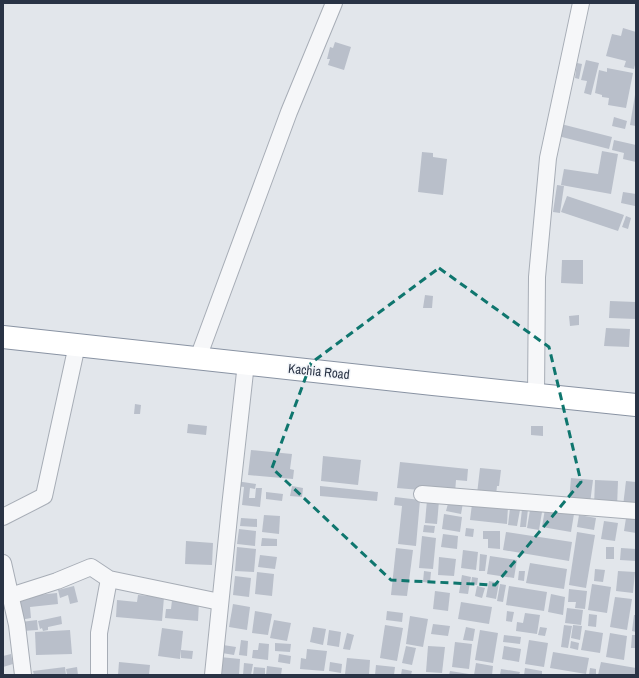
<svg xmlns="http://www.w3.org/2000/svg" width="639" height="678" font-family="'Archivo Narrow',sans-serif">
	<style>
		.building { fill: #b9bfca }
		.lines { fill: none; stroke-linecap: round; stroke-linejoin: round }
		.minor-casing { stroke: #a7adb6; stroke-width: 18 }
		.highway-casing { stroke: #8993a3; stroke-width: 24 }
		.minor { stroke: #f6f7f9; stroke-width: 16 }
		.highway { stroke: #fff; stroke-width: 22 }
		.marked { fill: none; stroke: #0f766e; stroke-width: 3; stroke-dasharray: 8 5; stroke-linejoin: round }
		.labels { text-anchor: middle; stroke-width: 3; stroke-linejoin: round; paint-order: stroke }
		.street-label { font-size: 13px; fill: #293345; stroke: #f2f5f9 }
	</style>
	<rect width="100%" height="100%" fill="#e2e6eb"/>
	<g class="building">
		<polygon points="623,28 636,32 636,61 634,69 624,67 626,61 606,56 612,34 621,36"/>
		<polygon points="335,42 351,47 344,70 328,65 330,59 327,59 330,47 333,48"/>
		<polygon points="586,60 599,63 591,95 584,93 587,81 581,80"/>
		<polygon points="577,63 582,64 579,79 575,78"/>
		<polygon points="607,68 633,73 626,108 608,105 609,98 602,97 602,95 595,93 599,70 607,72"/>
		<polygon points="635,95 636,95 636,126 630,125"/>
		<polygon points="614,117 627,121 625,129 612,126"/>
		<polygon points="561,124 612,137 609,149 558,136"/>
		<polygon points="614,140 636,145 636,162 623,159 624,153 612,150"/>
		<polygon points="602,151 618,154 611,194 561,185 564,169 598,174"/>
		<polygon points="422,152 433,153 433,157 447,159 443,195 418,192"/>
		<polygon points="557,185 564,186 560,213 553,212"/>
		<polygon points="623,192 636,194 635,206 621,203"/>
		<polygon points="567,196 624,215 618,231 561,212"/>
		<polygon points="626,216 631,218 628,229 622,227"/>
		<polygon points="562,260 583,260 583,284 561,283"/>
		<polygon points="425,295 433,296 432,308 423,308"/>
		<polygon points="610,301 636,302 636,319 609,318"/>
		<polygon points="579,315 579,325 570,326 569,316"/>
		<polygon points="606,328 630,329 629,347 604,346"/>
		<polygon points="135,404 141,405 140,414 134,414"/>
		<polygon points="188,424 207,426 206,435 187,433"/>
		<polygon points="531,426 543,426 543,436 531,435"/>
		<polygon points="251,450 292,454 290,469 294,470 293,479 248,475"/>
		<polygon points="323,456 361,460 358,485 321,481"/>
		<polygon points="400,462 468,469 467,481 456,480 455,493 397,488"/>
		<polygon points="480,468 501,470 499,486 497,486 496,495 477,494"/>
		<polygon points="571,478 593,480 590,503 569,501"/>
		<polygon points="595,480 618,481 617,507 594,506"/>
		<polygon points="236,481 256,484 255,489 250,488 249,498 255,498 256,488 262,488 260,507 242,505 244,487 236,486"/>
		<polygon points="626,481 636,482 636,508 623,506"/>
		<polygon points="292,486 303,488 302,497 290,496"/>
		<polygon points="320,486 378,492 377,501 320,496"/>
		<polygon points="266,492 283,494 282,501 266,499"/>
		<polygon points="395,497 420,500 416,546 398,544 402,506 394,505"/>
		<polygon points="427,500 439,501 437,524 425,523"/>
		<polygon points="449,500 463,503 461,514 446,511"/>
		<polygon points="472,504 508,507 507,524 470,520"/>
		<polygon points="510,508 520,510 517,526 508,525"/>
		<polygon points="522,509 528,509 526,527 520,527"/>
		<polygon points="545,509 574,514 571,532 542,527"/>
		<polygon points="530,510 542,512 539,530 527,528"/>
		<polygon points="444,514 462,517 460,532 442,529"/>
		<polygon points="264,515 280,516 279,534 262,532"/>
		<polygon points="579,515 596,518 594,530 577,527"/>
		<polygon points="241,518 257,519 257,527 240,526"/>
		<polygon points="626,518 636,519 636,533 624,531"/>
		<polygon points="604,521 618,523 615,541 601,539"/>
		<polygon points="424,525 435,526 434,533 423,532"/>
		<polygon points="466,528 474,529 473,537 465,536"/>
		<polygon points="239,529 256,531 255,546 237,544"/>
		<polygon points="483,531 500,531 500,549 488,548 488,539 483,539"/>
		<polygon points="506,532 572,542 569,561 503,550"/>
		<polygon points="577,532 595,535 586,588 569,585"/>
		<polygon points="443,534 458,536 457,549 441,547"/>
		<polygon points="422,536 436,538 433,569 419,568"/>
		<polygon points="262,538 277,539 277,546 261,546"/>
		<polygon points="186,541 213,543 212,565 185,564"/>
		<polygon points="237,547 256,549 254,572 235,571"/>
		<rect x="606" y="547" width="8" height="12"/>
		<polygon points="396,548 413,550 407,596 391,595"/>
		<polygon points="621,548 636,549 636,561 620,560"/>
		<polygon points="463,550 478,552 476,570 461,568"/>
		<polygon points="480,554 487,555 485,571 479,571"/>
		<polygon points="260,555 277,557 275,569 258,567"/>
		<polygon points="490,556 517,560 514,578 487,574"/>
		<polygon points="439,557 456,559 454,576 438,575"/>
		<polygon points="530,563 567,569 564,589 526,583"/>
		<polygon points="595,569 605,570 603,582 594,581"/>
		<polygon points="424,571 431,572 430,583 423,582"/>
		<polygon points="519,571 525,571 524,581 518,580"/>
		<polygon points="618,571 635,572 633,593 616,591"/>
		<polygon points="257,572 274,574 272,596 255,594"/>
		<polygon points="462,575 471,577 468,594 459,593"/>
		<polygon points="235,576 251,578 249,597 233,595"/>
		<polygon points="472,577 478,578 477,585 471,584"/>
		<polygon points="489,581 499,583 496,599 486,597"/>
		<polygon points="500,584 506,585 503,602 497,601"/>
		<polygon points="592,584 611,587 607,613 588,610"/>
		<polygon points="74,586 78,602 70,604 68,595 60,598 58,590"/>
		<polygon points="477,586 485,588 482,598 475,596"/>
		<polygon points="509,586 547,592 544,611 506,605"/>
		<polygon points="569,589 587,591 585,609 575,608 576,602 568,602"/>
		<polygon points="435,591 450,593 448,611 433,609"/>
		<polygon points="57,593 58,604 30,607 31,618 20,620 18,597"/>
		<polygon points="551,594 565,597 563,615 548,612"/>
		<polygon points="138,595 164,597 162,621 116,617 117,600 137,602"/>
		<polygon points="615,597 632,599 627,630 610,627"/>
		<polygon points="172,600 199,602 198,621 165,618 166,609 171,609"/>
		<polygon points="461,602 492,607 489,624 458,619"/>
		<polygon points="233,604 250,607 247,630 229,627"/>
		<polygon points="567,608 583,610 581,625 565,623"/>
		<polygon points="255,611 272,614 268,635 252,633"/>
		<polygon points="387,611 403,613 402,622 386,620"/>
		<polygon points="507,611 514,612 512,622 506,621"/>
		<polygon points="525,613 540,615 537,634 516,631 517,622 523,623"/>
		<polygon points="589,614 597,615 596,627 588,626"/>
		<polygon points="634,615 636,615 636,632 632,631"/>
		<polygon points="61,616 62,624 48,627 48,630 43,631 42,628 40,629 38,621"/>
		<polygon points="410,616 428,619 423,647 406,644"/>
		<polygon points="37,620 38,630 22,631 21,622"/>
		<polygon points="274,620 291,623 287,641 270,638"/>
		<polygon points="433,624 450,626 448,636 431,634"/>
		<polygon points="385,625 403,628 397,661 380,658"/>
		<polygon points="564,625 572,626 568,648 561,647"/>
		<polygon points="573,625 582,626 580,640 571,638"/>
		<polygon points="313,627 326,629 323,645 310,642"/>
		<polygon points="466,627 475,629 473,641 463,640"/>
		<polygon points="540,627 547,628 545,636 538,635"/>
		<polygon points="162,628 183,631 180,659 158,656"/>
		<polygon points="70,630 72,654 36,655 35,632"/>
		<polygon points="329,630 341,632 339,647 327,645"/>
		<polygon points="480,630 498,633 493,663 475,660"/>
		<polygon points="585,630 603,633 600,653 581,650"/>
		<polygon points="347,633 354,635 350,650 343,649"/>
		<polygon points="610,633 627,636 624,660 606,657"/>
		<polygon points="504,635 521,637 520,644 503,642"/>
		<polygon points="632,635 636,635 636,648 631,648"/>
		<polygon points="241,640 248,641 247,656 239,655"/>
		<polygon points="529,640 548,643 544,667 525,664"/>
		<polygon points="571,641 579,643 578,650 570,648"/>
		<polygon points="455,642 472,644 469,669 452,667"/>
		<polygon points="259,643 269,644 268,660 252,658 253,650 258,650"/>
		<polygon points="275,643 291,644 290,652 275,651"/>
		<polygon points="223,645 236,647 234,655 222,653"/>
		<polygon points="406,646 416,648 412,665 402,663"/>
		<polygon points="428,646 445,647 442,673 426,672"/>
		<polygon points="504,646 521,649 519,662 502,659"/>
		<polygon points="307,649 327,651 324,671 300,669 301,658 306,659"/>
		<polygon points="181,650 193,651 192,659 181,658"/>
		<polygon points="553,652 589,658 586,674 550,668"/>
		<polygon points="11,654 13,664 3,667 3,656"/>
		<polygon points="279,654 291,656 290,664 278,662"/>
		<polygon points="220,657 240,659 239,675 218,675"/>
		<polygon points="347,658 370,660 369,675 345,674"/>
		<polygon points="119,662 150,665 149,675 118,675"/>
		<polygon points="330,662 342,664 341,673 329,671"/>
		<polygon points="601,662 636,668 636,675 598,675"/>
		<polygon points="244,663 253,664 251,675 243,675"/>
		<polygon points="476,663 493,666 492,675 474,675"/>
		<polygon points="376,665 395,667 394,675 375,675"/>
		<polygon points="267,666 282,668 281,675 266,675"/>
		<polygon points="65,667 66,675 34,675 33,671"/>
		<polygon points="77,667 78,675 67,675 66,669"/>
		<polygon points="254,667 265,668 265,675 253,675"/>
		<polygon points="525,668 542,671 542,675 524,675"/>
		<polygon points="590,668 596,669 596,675 589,675"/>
		<polygon points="402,669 412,671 411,675 401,675"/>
		<polygon points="501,669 520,672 519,675 500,675"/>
		<polygon points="450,671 469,674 469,675 449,675"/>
	</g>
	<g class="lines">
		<defs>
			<g id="minor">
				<polyline points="198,358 289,112 334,3"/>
				<polyline points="536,395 537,277 548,158 581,3"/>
				<polyline points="422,494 636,511"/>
				<polyline points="3,517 44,496 77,345"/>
				<polyline points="3,563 17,625 23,675"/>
				<polyline points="10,596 57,581 91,567 109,579 220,602"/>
				<polyline points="99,675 99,633 109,579"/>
				<polyline points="213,675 230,507 246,363"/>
			</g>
			<polyline id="highway" points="3,337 433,384 636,405"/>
		</defs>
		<use href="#minor" class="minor-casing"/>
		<use href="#highway" class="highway-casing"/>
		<use href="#minor" class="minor"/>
		<use href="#highway" class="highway"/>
	</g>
	<path class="marked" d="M439 268 549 347 581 482 495 585 391 580 272 468 311 363Z"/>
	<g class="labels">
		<g class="street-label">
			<text transform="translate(319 371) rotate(6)" y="5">Kachia Road</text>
		</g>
	</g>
	<rect width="639" height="678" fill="none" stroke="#293345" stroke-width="8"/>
</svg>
